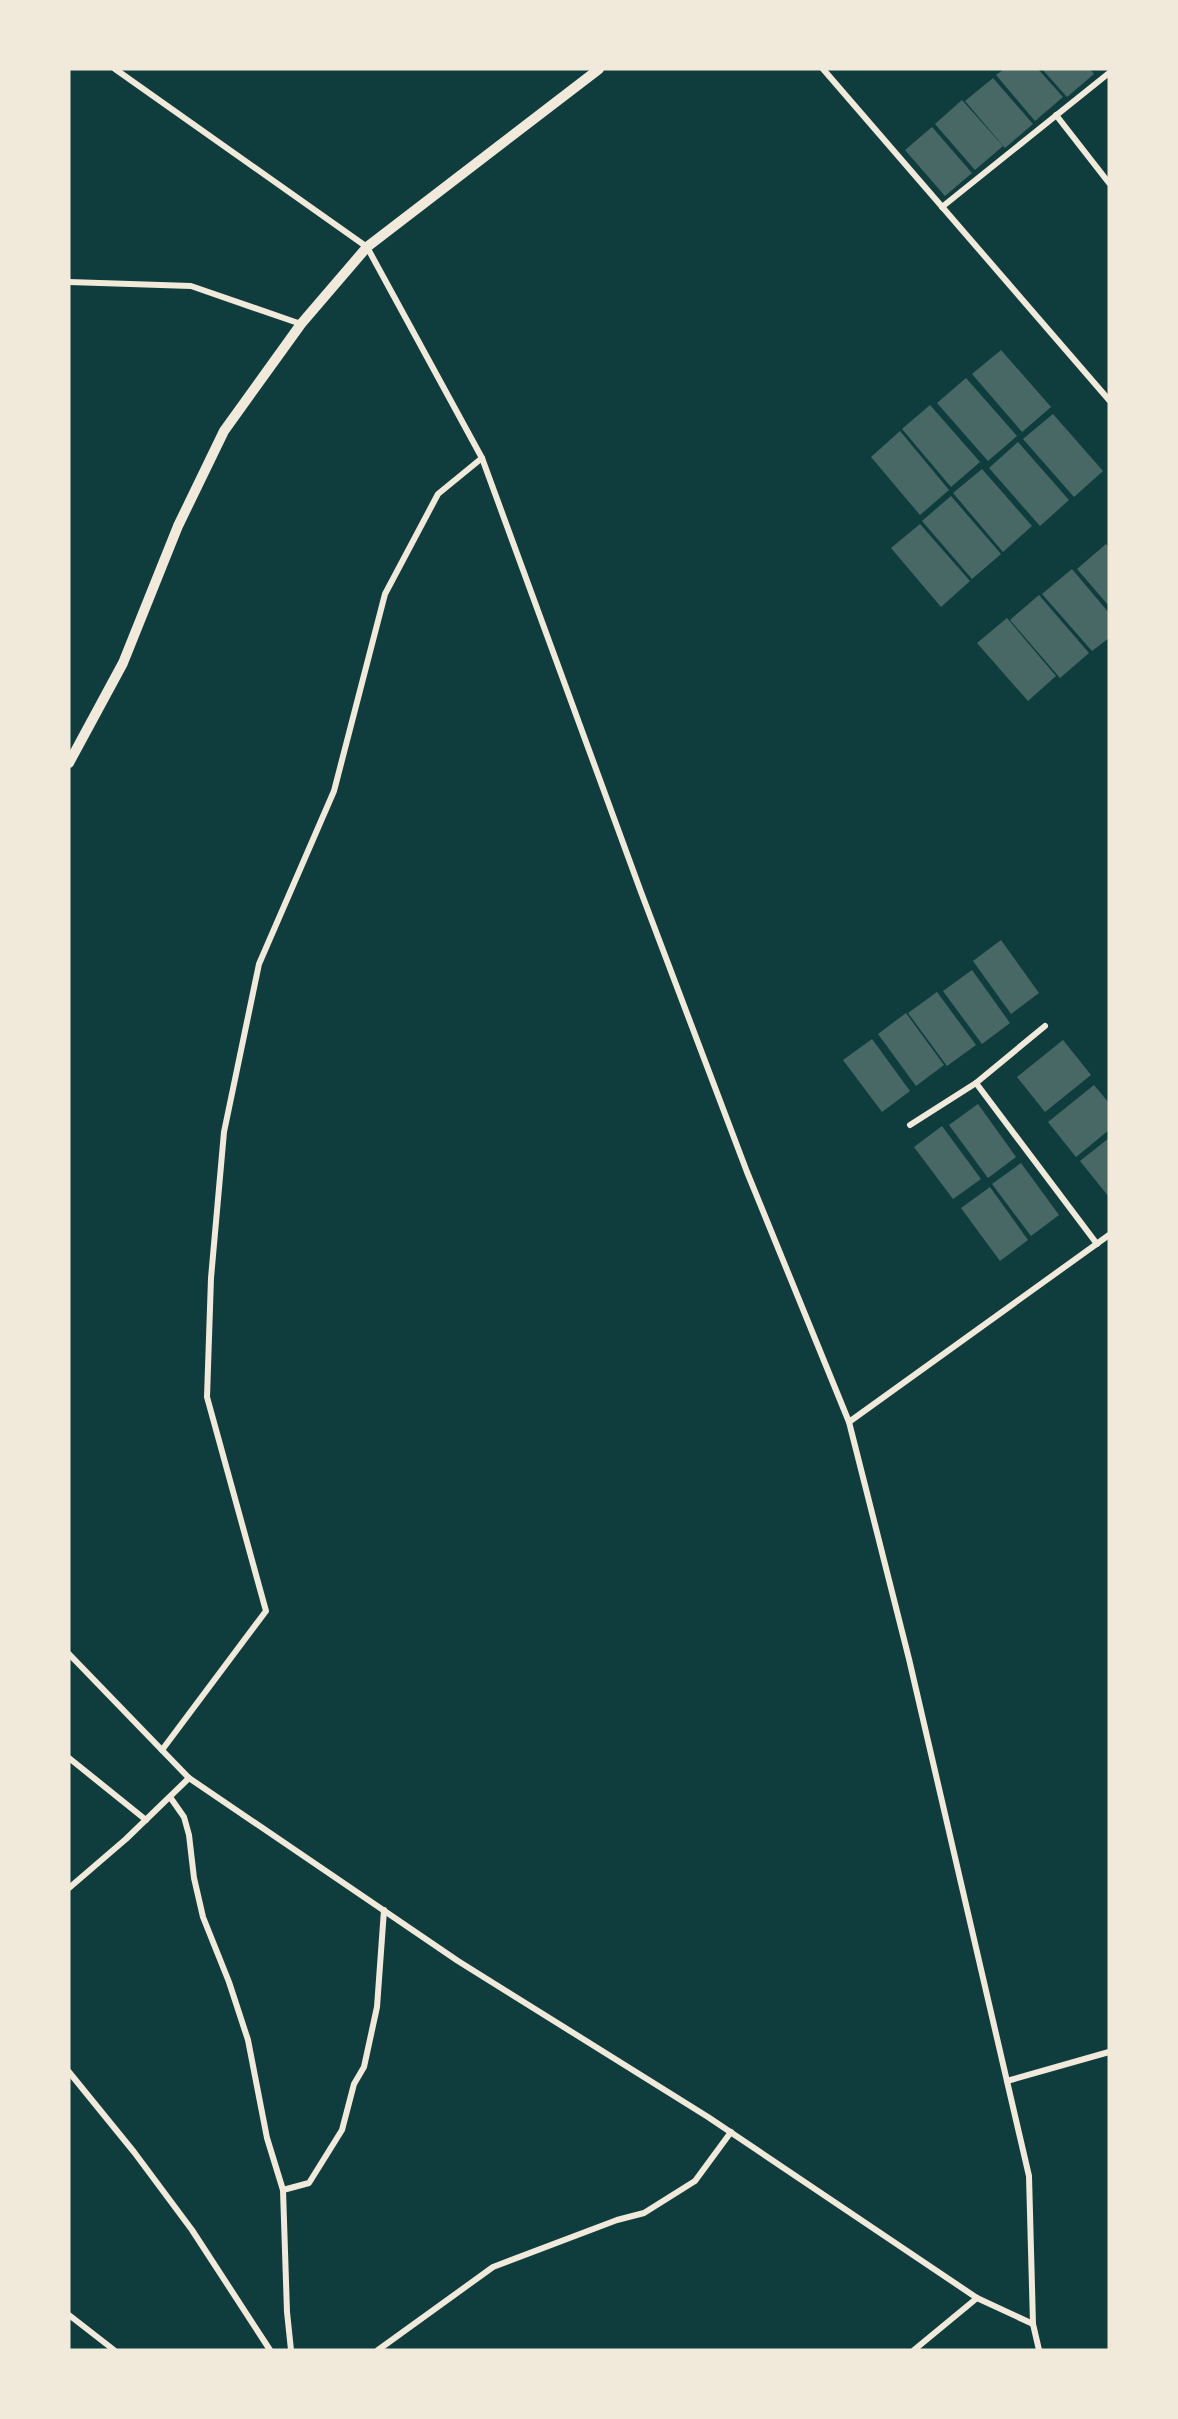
<svg xmlns="http://www.w3.org/2000/svg" width="1178" height="2419" font-family="'Sofia Sans Condensed',sans-serif">
	<style>
		.building { fill: #486865 }
		.lines { fill: none; stroke-linecap: round; stroke-linejoin: round }
		.minor { stroke: #f1e9da; stroke-width: 6 }
		.tertiary { stroke: #f1e9da; stroke-width: 10 }
	</style>
	<rect width="100%" height="100%" fill="#0f3d3e"/>
	<g class="building">
		<polygon points="1004,69 1038,69 1063,97 1035,121 996,75"/>
		<polygon points="1042,69 1090,69 1094,74 1067,97"/>
		<polygon points="993,78 1033,124 1005,148 965,101"/>
		<polygon points="962,100 1003,146 975,170 935,124"/>
		<polygon points="932,127 972,173 945,196 905,150"/>
		<polygon points="1001,350 1051,407 1022,432 972,374"/>
		<polygon points="966,378 1017,436 988,461 937,403"/>
		<polygon points="930,405 980,462 951,487 902,429"/>
		<polygon points="1053,414 1103,471 1074,497 1023,439"/>
		<polygon points="900,431 949,490 920,515 871,457"/>
		<polygon points="1018,442 1069,500 1040,526 989,468"/>
		<polygon points="982,469 1032,526 1003,552 953,493"/>
		<polygon points="951,496 1001,554 972,579 922,521"/>
		<polygon points="920,524 970,581 941,607 891,548"/>
		<polygon points="1106,544 1109,548 1109,606 1077,569"/>
		<polygon points="1072,569 1109,613 1109,638 1092,651 1042,594"/>
		<polygon points="1039,595 1089,653 1060,678 1010,620"/>
		<polygon points="1007,618 1056,676 1028,701 977,643"/>
		<polygon points="1001,940 1039,993 1011,1014 973,961"/>
		<polygon points="972,970 1010,1023 982,1044 943,991"/>
		<polygon points="937,992 976,1045 947,1066 908,1013"/>
		<polygon points="906,1013 944,1065 916,1086 878,1034"/>
		<polygon points="872,1039 910,1091 882,1112 843,1060"/>
		<polygon points="1063,1040 1091,1075 1045,1112 1017,1077"/>
		<polygon points="1094,1085 1109,1103 1109,1130 1076,1157 1048,1122"/>
		<polygon points="978,1104 1016,1157 988,1178 949,1125"/>
		<polygon points="942,1126 981,1179 953,1199 914,1147"/>
		<polygon points="1109,1138 1109,1197 1080,1161"/>
		<polygon points="1021,1163 1059,1215 1031,1236 992,1184"/>
		<polygon points="990,1187 1028,1240 1000,1261 961,1208"/>
	</g>
	<g class="lines">
		<g class="minor">
			<polyline points="115,69 367,247 482,458 641,892 747,1172 849,1422 909,1659 1029,2176 1033,2324 1039,2350"/>
			<polyline points="823,69 1109,400"/>
			<polyline points="1056,115 1109,183"/>
			<polyline points="942,207 1109,73"/>
			<polyline points="69,282 191,286 301,324"/>
			<polyline points="976,1083 1045,1026"/>
			<polyline points="910,1125 976,1083 1097,1244"/>
			<polyline points="849,1422 1109,1235"/>
			<polyline points="69,1654 189,1778 458,1961 708,2117 977,2298 1033,2324"/>
			<polyline points="162,1750 266,1611 207,1397 211,1278 224,1132 259,964 334,791 385,594 438,494 482,458"/>
			<polyline points="69,1758 146,1820"/>
			<polyline points="170,1797 184,1817 189,1835 194,1878 203,1917 229,1982 248,2040 267,2138 283,2190 287,2312 291,2350"/>
			<polyline points="69,1888 126,1839 189,1778"/>
			<polyline points="69,2072 134,2152 192,2230 270,2350"/>
			<polyline points="1007,2081 1109,2052"/>
			<polyline points="283,2190 309,2183 342,2130 354,2084 364,2067 377,2007 384,1910"/>
			<polyline points="69,2315 114,2350"/>
			<polyline points="378,2350 493,2267 617,2220 644,2213 695,2181 731,2132"/>
			<polyline points="914,2350 977,2298"/>
		</g>
		<polyline class="tertiary" points="69,763 123,663 178,526 224,431 301,324 367,247 599,69"/>
	</g>
	<rect width="1178" height="2419" fill="none" stroke="#f1e9da" stroke-width="141"/>
</svg>
